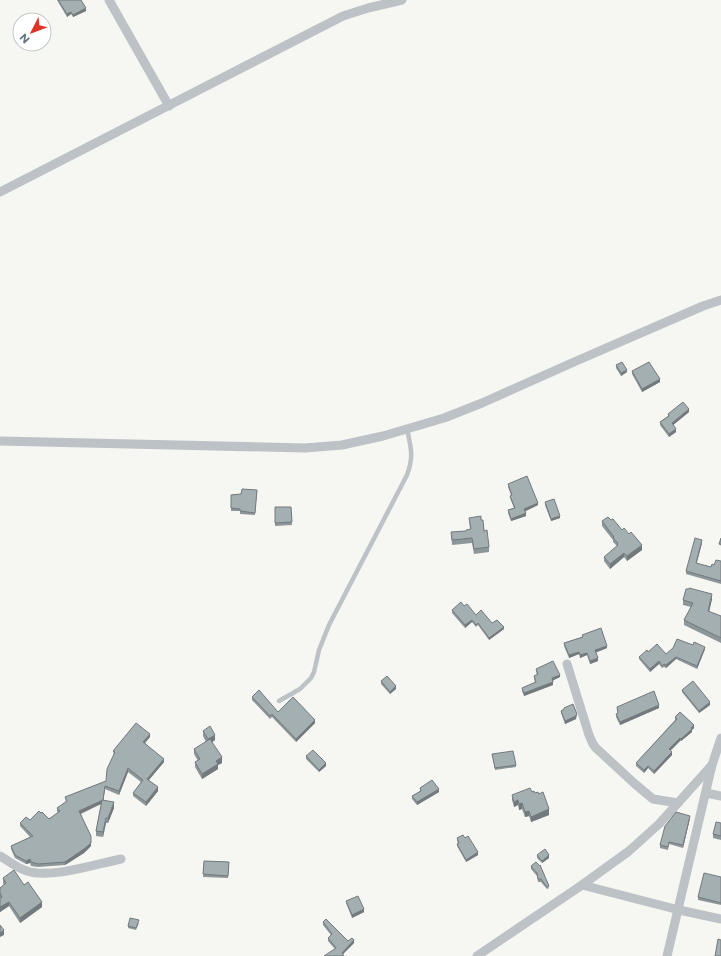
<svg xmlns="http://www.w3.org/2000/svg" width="721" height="956" font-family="Montserrat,sans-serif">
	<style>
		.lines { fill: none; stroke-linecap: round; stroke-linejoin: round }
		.lane { stroke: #bcc2c5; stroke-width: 4.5 }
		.street { stroke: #bcc2c5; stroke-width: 9 }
		.wall { fill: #8d9699 }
		.shaded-wall { fill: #737a7d }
		.building { fill: #a4afb2; stroke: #737a7d }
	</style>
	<rect width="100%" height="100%" fill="#f6f6f3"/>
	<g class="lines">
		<path class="lane" d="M279 701 300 689 311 678 314 672 319 650 329 625 407 475C414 456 411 448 407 429"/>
		<g class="street">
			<polyline points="109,0 169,106"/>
			<polyline points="0,192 343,16 368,8 402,0"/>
			<polyline points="0,441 305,448 342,445 383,436 444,418 482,403 574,362 703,306 721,300"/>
			<polyline points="567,664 589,735 593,744 596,748 635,784 653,799 678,803"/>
			<polyline points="706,793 721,796"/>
			<path d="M0 856C9 861 17 868 27 871 51 879 96 864 121 859"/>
			<polyline points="582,885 679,910 721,919"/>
			<polyline points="477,956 582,885 629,851 659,824 712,765"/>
			<polyline points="667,956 712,765 721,738"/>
		</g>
	</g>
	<g class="wall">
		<polygon points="57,0 81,0 86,11 73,17 71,14 67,17"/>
		<polygon points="616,365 627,372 621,376 616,368"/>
		<polygon points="632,371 660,382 642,392 632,374"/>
		<polygon points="689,412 673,425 676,432 669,437 660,425 660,422 668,416 668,414"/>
		<polygon points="508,484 538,505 525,511 526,516 511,521 508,513 508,510 514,508 510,498 510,496 511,495 508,487"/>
		<polygon points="257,490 255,515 240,514 240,511 231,511 231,495 241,494"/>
		<polygon points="545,502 560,518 551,521 545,505"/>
		<polygon points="275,507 291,507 292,525 275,526"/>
		<polygon points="469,518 481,520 489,547 489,552 474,554 472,543 452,545 451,532 466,531 470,529"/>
		<polygon points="611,520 622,530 642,550 627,561 624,557 610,569 604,561 604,557 617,546 613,542 613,540 602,526 602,521"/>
		<polygon points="702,543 696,564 711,567 721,561 721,584 686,574 686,571"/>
		<polygon points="712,599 709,612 721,616 721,643 684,625 684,620 691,607 683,605 683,600"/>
		<polygon points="464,606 476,615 504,629 489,640 478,625 476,627 472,622 465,628 452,613 452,610"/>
		<polygon points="582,635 607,648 596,652 598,661 590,664 587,655 580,658 579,654 569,658 564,646 564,643 582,637"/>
		<polygon points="693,645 705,649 697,669 676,659 666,668 664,667 662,668 659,664 650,672 639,659 639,657 666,654"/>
		<polygon points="536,669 560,677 553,680 553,685 524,696 522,691 522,688 535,682 534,679 534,676 537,675 536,671"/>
		<polygon points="381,681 396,689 390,694 381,684"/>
		<polygon points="682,690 710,705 699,713 682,692"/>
		<polygon points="252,697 278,712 315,723 296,742 272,717 270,719 252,700"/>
		<polygon points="617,707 659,708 620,725 616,717 616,714 618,713"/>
		<polygon points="564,708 577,717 576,717 576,719 565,724 561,713 561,711 564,709"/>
		<polygon points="675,717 694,728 692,730 692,732 681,741 680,741 670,751 672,755 654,774 648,768 644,773 636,766 636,763 675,720"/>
		<polygon points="203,731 215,740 212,742 222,763 218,765 218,769 202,779 195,767 195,762 198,761 194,754 194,749 206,742 203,736"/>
		<polygon points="150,737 145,743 164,762 149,780 158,791 146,806 133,796 133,793 141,782 128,772 119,795 105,789 103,800 114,808 108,823 106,823 103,837 96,836 96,831 101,804 81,814 91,846 84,853 65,865 38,867 31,866 30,863 26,864 15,858 11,849 11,846 30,837 20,826 20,823 30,820 49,819 58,813 57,811 57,808 66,802 65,797 106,781 114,755 113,751"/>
		<polygon points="492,754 516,765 516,767 495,770"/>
		<polygon points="306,756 326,766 319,772 306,759"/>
		<polygon points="420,788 439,792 417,805 412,799 412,796 420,791"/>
		<polygon points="532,792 535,793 549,815 531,822 529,816 525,817 522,809 519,810 518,805 514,807 512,800 512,795"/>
		<polygon points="690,818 683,848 669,844 668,850 660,848 660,845"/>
		<polygon points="721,823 721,840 713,838 713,834"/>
		<polygon points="457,838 478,855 466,862 457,846 457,844 458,843 457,841"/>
		<polygon points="537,855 549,858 542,863 537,858"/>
		<polygon points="204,861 229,862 228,878 203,877"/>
		<polygon points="531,866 549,888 547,889 541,882 538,882 537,876 531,869"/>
		<polygon points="721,877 721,905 698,900 698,897"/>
		<polygon points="3,878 24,885 42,907 20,923 9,906 0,912 0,888 4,885 3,883"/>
		<polygon points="346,901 364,912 352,918 346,903"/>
		<polygon points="323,922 348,941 354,943 343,954 335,949 328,941 328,938 331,935 323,925"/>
		<polygon points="139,923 136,930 128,928 128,926"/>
	</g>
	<g class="shaded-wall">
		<polygon points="86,8 86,11 73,17 73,15"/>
		<polygon points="71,12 71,14 67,17 67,14"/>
		<polygon points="627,370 627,372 621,376 621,373"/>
		<polygon points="660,379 660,382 642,392 642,389"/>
		<polygon points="689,409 689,412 672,426 672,423"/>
		<polygon points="676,429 676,432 669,437 669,434"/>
		<polygon points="538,503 538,505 524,512 524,509"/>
		<polygon points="526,513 526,516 511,521 511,519"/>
		<polygon points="560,516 560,518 551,521 551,519"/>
		<polygon points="702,540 702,543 696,566 696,563"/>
		<polygon points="642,545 642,550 627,561 627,556"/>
		<polygon points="624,553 624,557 610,569 610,564"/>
		<polygon points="712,594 712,599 708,616 708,611"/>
		<polygon points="472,620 472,622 465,628 465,625"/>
		<polygon points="504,627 504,629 489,640 489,638"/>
		<polygon points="607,646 607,648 595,653 595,650"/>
		<polygon points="705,647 705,649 697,669 697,666"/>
		<polygon points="579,652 579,654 569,658 569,655"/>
		<polygon points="587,653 587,655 580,658 580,655"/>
		<polygon points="676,657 676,659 666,668 666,665"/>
		<polygon points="598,658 598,661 590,664 590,661"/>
		<polygon points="659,661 659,664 650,672 650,669"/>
		<polygon points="560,675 560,677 552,681 552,678"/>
		<polygon points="553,682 553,685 524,696 524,693"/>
		<polygon points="396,686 396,689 390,694 390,692"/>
		<polygon points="710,702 710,705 699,713 699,711"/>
		<polygon points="659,705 659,708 620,725 620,722"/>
		<polygon points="577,714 576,719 565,724 565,721"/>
		<polygon points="315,720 315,723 296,742 296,739"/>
		<polygon points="694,725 694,728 692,730 692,732 681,741 681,739"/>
		<polygon points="150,734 150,737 143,745 143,742"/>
		<polygon points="215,735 215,740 208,745 208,739"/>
		<polygon points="680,738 680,741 669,752 669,749"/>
		<polygon points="672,752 672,755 654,774 654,771"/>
		<polygon points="222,757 222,763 218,765 218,769 202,779 202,774 216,761"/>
		<polygon points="164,759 164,762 147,782 147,779"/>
		<polygon points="326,763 326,766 319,772 319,770"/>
		<polygon points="648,766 648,768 644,773 644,770"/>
		<polygon points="128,768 128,772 119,795 119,791"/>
		<polygon points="105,786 105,789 103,803 79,814 79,811"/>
		<polygon points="158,787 158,791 146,806 146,802"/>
		<polygon points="439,789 439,792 417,805 417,802"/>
		<polygon points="518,800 518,805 514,807 514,802"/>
		<polygon points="114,802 114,808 108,823 108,818"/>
		<polygon points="522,803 522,809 519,810 519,804"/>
		<polygon points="549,809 549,815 531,822 531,817"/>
		<polygon points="529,811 529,816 525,817 525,812"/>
		<polygon points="690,816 690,818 683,848 683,845"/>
		<polygon points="106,818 106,823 103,837 103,832"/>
		<polygon points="91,836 91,846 84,853 65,865 65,862"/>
		<polygon points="478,852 478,855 466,862 466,860"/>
		<polygon points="549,855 549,858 542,863 542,861"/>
		<polygon points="30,859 30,863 26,864 26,861"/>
		<polygon points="9,902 9,906 0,912 0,907"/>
		<polygon points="42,902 42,907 20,923 20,918"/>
		<polygon points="364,909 364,912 352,918 352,915"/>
		<polygon points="4,930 4,935 0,937 0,933"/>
		<polygon points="354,940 354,943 342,955 342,953"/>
	</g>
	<g class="building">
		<polygon points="58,0 81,0 86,8 73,15 71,12 67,14"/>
		<polygon points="622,362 627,370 621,373 616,365"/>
		<polygon points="649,362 660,379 642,389 632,371"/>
		<polygon points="683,402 689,409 672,423 676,429 669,434 660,422 669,416 668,414"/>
		<polygon points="527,476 538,503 524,509 526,513 511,519 508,510 515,508 510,496 512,495 508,484"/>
		<polygon points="242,489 257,490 255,513 240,511 240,509 231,508 231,495 241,494"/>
		<polygon points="554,499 560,516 551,519 545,502"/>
		<polygon points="275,507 291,507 292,522 275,523"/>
		<polygon points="481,516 481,520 483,520 484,531 487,530 489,547 474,549 472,538 452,540 451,532 466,531 466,530 471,529 469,518"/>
		<polygon points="608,517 611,520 613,519 622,530 624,528 629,534 631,532 642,545 627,556 624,553 610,564 604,557 618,545 617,544 618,543 613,538 614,537 602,521"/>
		<polygon points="695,538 702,540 696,563 711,567 712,564 714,565 716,560 721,561 721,581 686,571"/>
		<polygon points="721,538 721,545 719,544"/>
		<polygon points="689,588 712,594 708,611 721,616 721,638 684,620 693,603 683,600 686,589 689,589"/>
		<polygon points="461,602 464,606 467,604 476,615 481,610 492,623 497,620 504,627 489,638 478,623 476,625 472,620 465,625 452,610"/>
		<polygon points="601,628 607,646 595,650 598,658 590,661 587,653 580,655 579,652 569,655 564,643 583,637 582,635"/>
		<polygon points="677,639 693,645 694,642 705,647 697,666 676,657 666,665 664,664 662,666 659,661 650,669 639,657 647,650 648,652 657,644 666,654 673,648"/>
		<polygon points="553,661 560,675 552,678 553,682 524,693 522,688 536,682 534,676 538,674 536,669"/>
		<polygon points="387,676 396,686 390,692 381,681"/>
		<polygon points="693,681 710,702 699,711 682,690"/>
		<polygon points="259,690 278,712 293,697 315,720 296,739 272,714 270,716 252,697"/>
		<polygon points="654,691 659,705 620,722 616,714 618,713 617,707"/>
		<polygon points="573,704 577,714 576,715 576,716 565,721 561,711 564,709 564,708"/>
		<polygon points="680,712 694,725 691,728 692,729 681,739 680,738 669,749 672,752 654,771 648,766 644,770 636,763 677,719 675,717"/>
		<polygon points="136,723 150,734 143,742 164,759 147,779 158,787 146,802 133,793 143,780 128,768 119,791 105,786 103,800 79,811 91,836 91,843 84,849 65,862 38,864 31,862 30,859 26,861 15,855 11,846 33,836 20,823 26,817 30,820 39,811 41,813 42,812 49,819 60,811 57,808 67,801 65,797 106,781 107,769 115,752 113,751"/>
		<polygon points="210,726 215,735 208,739 203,731"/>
		<polygon points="210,739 222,757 216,761 218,764 202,774 195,762 200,759 194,749"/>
		<polygon points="313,750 326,763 319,770 306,756"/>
		<polygon points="513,751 516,765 495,768 492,754"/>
		<polygon points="432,780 439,789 417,802 412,796 421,791 420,788"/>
		<polygon points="530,788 532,792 534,791 535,793 538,792 539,794 543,792 549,809 531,817 529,811 525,812 522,803 519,804 518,800 514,802 512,795"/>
		<polygon points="102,800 114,802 108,818 106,818 103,832 96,831"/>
		<polygon points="676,812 690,816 683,845 669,842 668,847 660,845 665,826"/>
		<polygon points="716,822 721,823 721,836 713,834"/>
		<polygon points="463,835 465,838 468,836 478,852 466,860 457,844 459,843 457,838"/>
		<polygon points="545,849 549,855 542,861 537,855"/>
		<polygon points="204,861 229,862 228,876 203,874"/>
		<polygon points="536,862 540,866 540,865 549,886 547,887 541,879 538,879 537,873 531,866"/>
		<polygon points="14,870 24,885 28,882 42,902 20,918 9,902 0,907 0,898 2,897 0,893 0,888 6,883 3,878"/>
		<polygon points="704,873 721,877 721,903 698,897"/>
		<polygon points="358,896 364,909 352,915 346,901"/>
		<polygon points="130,918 139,920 136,928 128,926"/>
		<polygon points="326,919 348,941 352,938 354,940 342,953 344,956 324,956 336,948 328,938 332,934 323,922"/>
		<polygon points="0,925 4,930 0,933"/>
		<polygon points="718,939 721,940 721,956 715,956"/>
	</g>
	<g transform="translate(32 32) rotate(228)"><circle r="19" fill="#ffffff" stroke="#c0c8cb"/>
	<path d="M0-3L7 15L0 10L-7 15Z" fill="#df3529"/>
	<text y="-6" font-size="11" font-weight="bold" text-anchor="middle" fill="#62767d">N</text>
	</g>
</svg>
